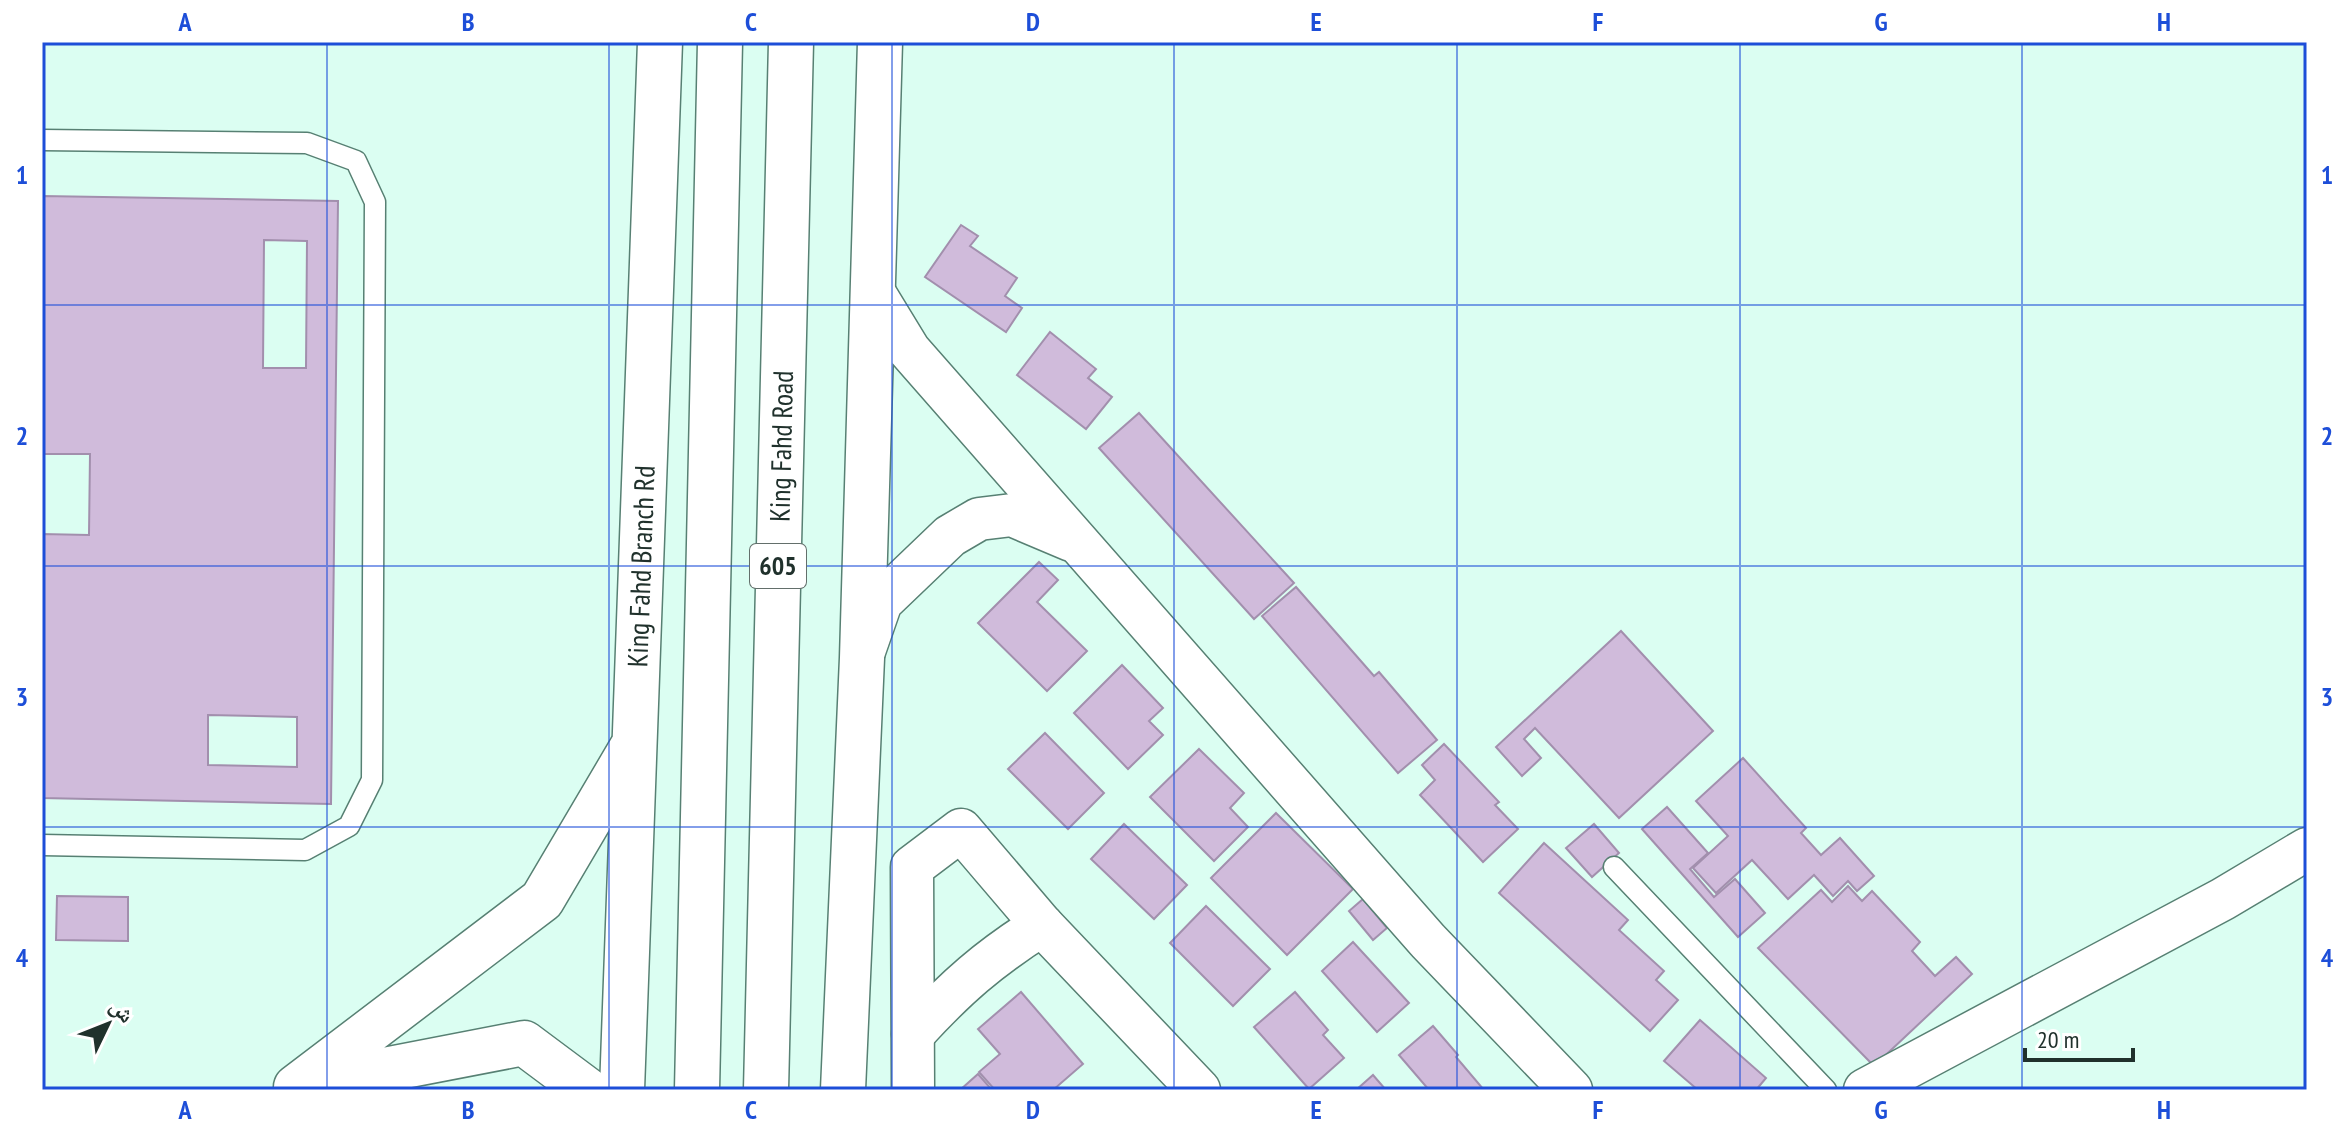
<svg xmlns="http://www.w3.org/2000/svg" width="2349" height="1132" font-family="'PT Sans Narrow','Noto Naskh Arabic',sans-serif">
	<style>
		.building { fill: #d0bbdb; stroke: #a28fad; stroke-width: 2; fill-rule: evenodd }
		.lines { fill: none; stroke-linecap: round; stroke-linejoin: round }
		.lane-casing { stroke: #578073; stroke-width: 23 }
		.street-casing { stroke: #578073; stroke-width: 45 }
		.secondary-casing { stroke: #578073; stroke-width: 47 }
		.highway-casing { stroke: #578073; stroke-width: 47 }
		.lane { stroke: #fff; stroke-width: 20 }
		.street { stroke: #fff; stroke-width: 42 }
		.secondary { stroke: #fff; stroke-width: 44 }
		.highway { stroke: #fff; stroke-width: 44 }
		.grid { fill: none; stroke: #1d4ed8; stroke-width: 2; stroke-opacity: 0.55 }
		.labels { text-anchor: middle; stroke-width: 8; stroke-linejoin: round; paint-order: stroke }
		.shield { fill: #fff; stroke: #636f6b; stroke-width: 2 }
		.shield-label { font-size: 26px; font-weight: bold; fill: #20312c }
		.street-label { font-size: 28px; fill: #20312c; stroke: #fff }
		.neatline { fill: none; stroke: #1d4ed8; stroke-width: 3 }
		.grid-label { font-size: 26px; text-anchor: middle; font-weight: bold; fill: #1d4ed8 }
	</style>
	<rect width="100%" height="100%" fill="#dbfef2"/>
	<g class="building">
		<path d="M42 196 338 201 331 804 42 798V534L89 535 90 454H42ZM264 240 307 241 306 368H263ZM208 715 297 717V767L208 765Z"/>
		<polygon points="961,225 978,236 970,246 1017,278 1005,296 1022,308 1006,332 925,277"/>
		<polygon points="1050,332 1096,369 1088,378 1112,397 1086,429 1017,375"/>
		<polygon points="1139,413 1294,583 1254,619 1099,448"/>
		<polygon points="1039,562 1058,580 1037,602 1087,651 1047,691 978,623"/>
		<polygon points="1296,587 1374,676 1379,672 1437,740 1398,773 1262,616"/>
		<polygon points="1621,631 1713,731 1619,818 1535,728 1524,739 1541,758 1522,776 1496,747"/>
		<polygon points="1122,665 1163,708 1149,721 1163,735 1128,769 1074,713"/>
		<polygon points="1045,733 1104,793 1068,829 1008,769"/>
		<polygon points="1444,744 1499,802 1495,805 1518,829 1483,862 1420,795 1435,780 1422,765"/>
		<polygon points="1199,749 1244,793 1230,808 1248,827 1214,861 1150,797"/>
		<polygon points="1743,758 1806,828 1801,833 1821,855 1840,838 1874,876 1857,891 1848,881 1833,896 1814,875 1788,899 1752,860 1716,893 1693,868 1728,836 1696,801"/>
		<polygon points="1667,807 1708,853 1690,869 1714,897 1735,879 1765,913 1738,937 1642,829"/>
		<polygon points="1276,813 1353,889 1287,955 1211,878"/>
		<polygon points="1124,824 1187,885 1154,919 1091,859"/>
		<polygon points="1594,824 1619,853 1592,877 1566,848"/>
		<polygon points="1544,843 1628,920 1619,930 1664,971 1656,980 1678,1000 1650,1031 1499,893"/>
		<polygon points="1848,886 1862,901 1872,891 1920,942 1912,951 1935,976 1956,957 1972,974 1874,1066 1758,948 1821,890 1832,902"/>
		<polygon points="57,896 128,897 128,941 56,940"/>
		<polygon points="1363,899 1387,928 1373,940 1349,911"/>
		<polygon points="1206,906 1270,969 1233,1006 1170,943"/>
		<polygon points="1353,942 1409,1003 1377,1032 1322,971"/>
		<polygon points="1021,992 1083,1064 1053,1090 995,1090 979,1072 1000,1054 978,1029"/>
		<polygon points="1295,992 1328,1030 1323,1035 1344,1058 1309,1089 1254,1027"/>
		<polygon points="1700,1020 1766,1078 1756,1090 1698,1090 1664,1061"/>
		<polygon points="1433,1026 1458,1055 1456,1057 1484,1090 1429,1090 1399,1055"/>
		<polygon points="978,1074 992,1090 960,1090"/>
		<polygon points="1373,1075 1386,1090 1356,1090"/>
	</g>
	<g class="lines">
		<defs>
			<g id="lane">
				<polyline points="42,140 307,143 356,161 375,202 372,780 349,826 305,850 42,845"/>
				<polyline points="1614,867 1826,1090"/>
			</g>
			<g id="street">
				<polyline points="873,291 909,350 1428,941 1571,1090"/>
				<polyline points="864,651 881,602 950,536 979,519 1012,515 1071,540"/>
				<path d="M913 1034C955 988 989 958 1042 925"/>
				<polyline points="913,1090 912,867 961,830 1042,925 1199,1090"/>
				<polyline points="1865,1090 2223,899 2307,849"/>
			</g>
			<g id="secondary">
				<polyline points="587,1090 524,1043 296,1087 542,900 631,749"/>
				<path id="s1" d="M622 1090 660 42"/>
				<polyline points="843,1090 862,658 880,42"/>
			</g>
			<g id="highway">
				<polyline points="697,1090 720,42"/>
				<path id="s2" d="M766 1090 791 42"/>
			</g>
		</defs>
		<use href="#lane" class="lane-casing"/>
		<use href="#street" class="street-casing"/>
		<use href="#secondary" class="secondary-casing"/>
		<use href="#highway" class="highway-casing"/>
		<use href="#lane" class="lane"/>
		<use href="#street" class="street"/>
		<use href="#secondary" class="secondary"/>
		<use href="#highway" class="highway"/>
	</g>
	<path class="grid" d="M327 42V1090M609 42V1090M892 42V1090M1174 42V1090M1457 42V1090M1740 42V1090M2022 42V1090M42 305H2307M42 566H2307M42 827H2307"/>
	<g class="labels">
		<rect class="shield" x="750" y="544" width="56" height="44" rx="6"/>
		<g class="shield-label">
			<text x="778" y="575">605</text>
		</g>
		<g class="street-label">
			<text dy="10" stroke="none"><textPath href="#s2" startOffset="644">King Fahd Road</textPath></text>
			<text dy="10" stroke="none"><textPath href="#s1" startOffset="524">King Fahd Branch Rd</textPath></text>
		</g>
	</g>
	<rect width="2349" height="1132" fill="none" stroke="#ffffff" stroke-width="88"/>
	<g transform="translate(108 1024) rotate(47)" stroke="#ffffff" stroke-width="6" paint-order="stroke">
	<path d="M0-6L14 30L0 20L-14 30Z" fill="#20312c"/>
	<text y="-12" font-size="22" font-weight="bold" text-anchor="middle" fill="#20312c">ش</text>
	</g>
	<path d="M2025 1048v12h108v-12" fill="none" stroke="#20312c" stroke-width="4"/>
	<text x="2037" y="1048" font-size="24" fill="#20312c" stroke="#ffffff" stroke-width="6" paint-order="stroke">20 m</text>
	<rect x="44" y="44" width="2261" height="1044" class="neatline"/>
	<g class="grid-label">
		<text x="185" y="31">A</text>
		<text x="468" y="31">B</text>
		<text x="751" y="31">C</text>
		<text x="1033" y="31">D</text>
		<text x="1316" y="31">E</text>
		<text x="1598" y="31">F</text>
		<text x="1881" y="31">G</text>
		<text x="2164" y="31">H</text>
		<text x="22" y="184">1</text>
		<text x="2327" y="184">1</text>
		<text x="22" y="445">2</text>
		<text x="2327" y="445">2</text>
		<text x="22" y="706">3</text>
		<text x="2327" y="706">3</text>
		<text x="22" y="967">4</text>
		<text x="2327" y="967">4</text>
		<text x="185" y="1119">A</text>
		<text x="468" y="1119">B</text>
		<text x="751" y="1119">C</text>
		<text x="1033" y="1119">D</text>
		<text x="1316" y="1119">E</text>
		<text x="1598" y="1119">F</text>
		<text x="1881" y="1119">G</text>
		<text x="2164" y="1119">H</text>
	</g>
</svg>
